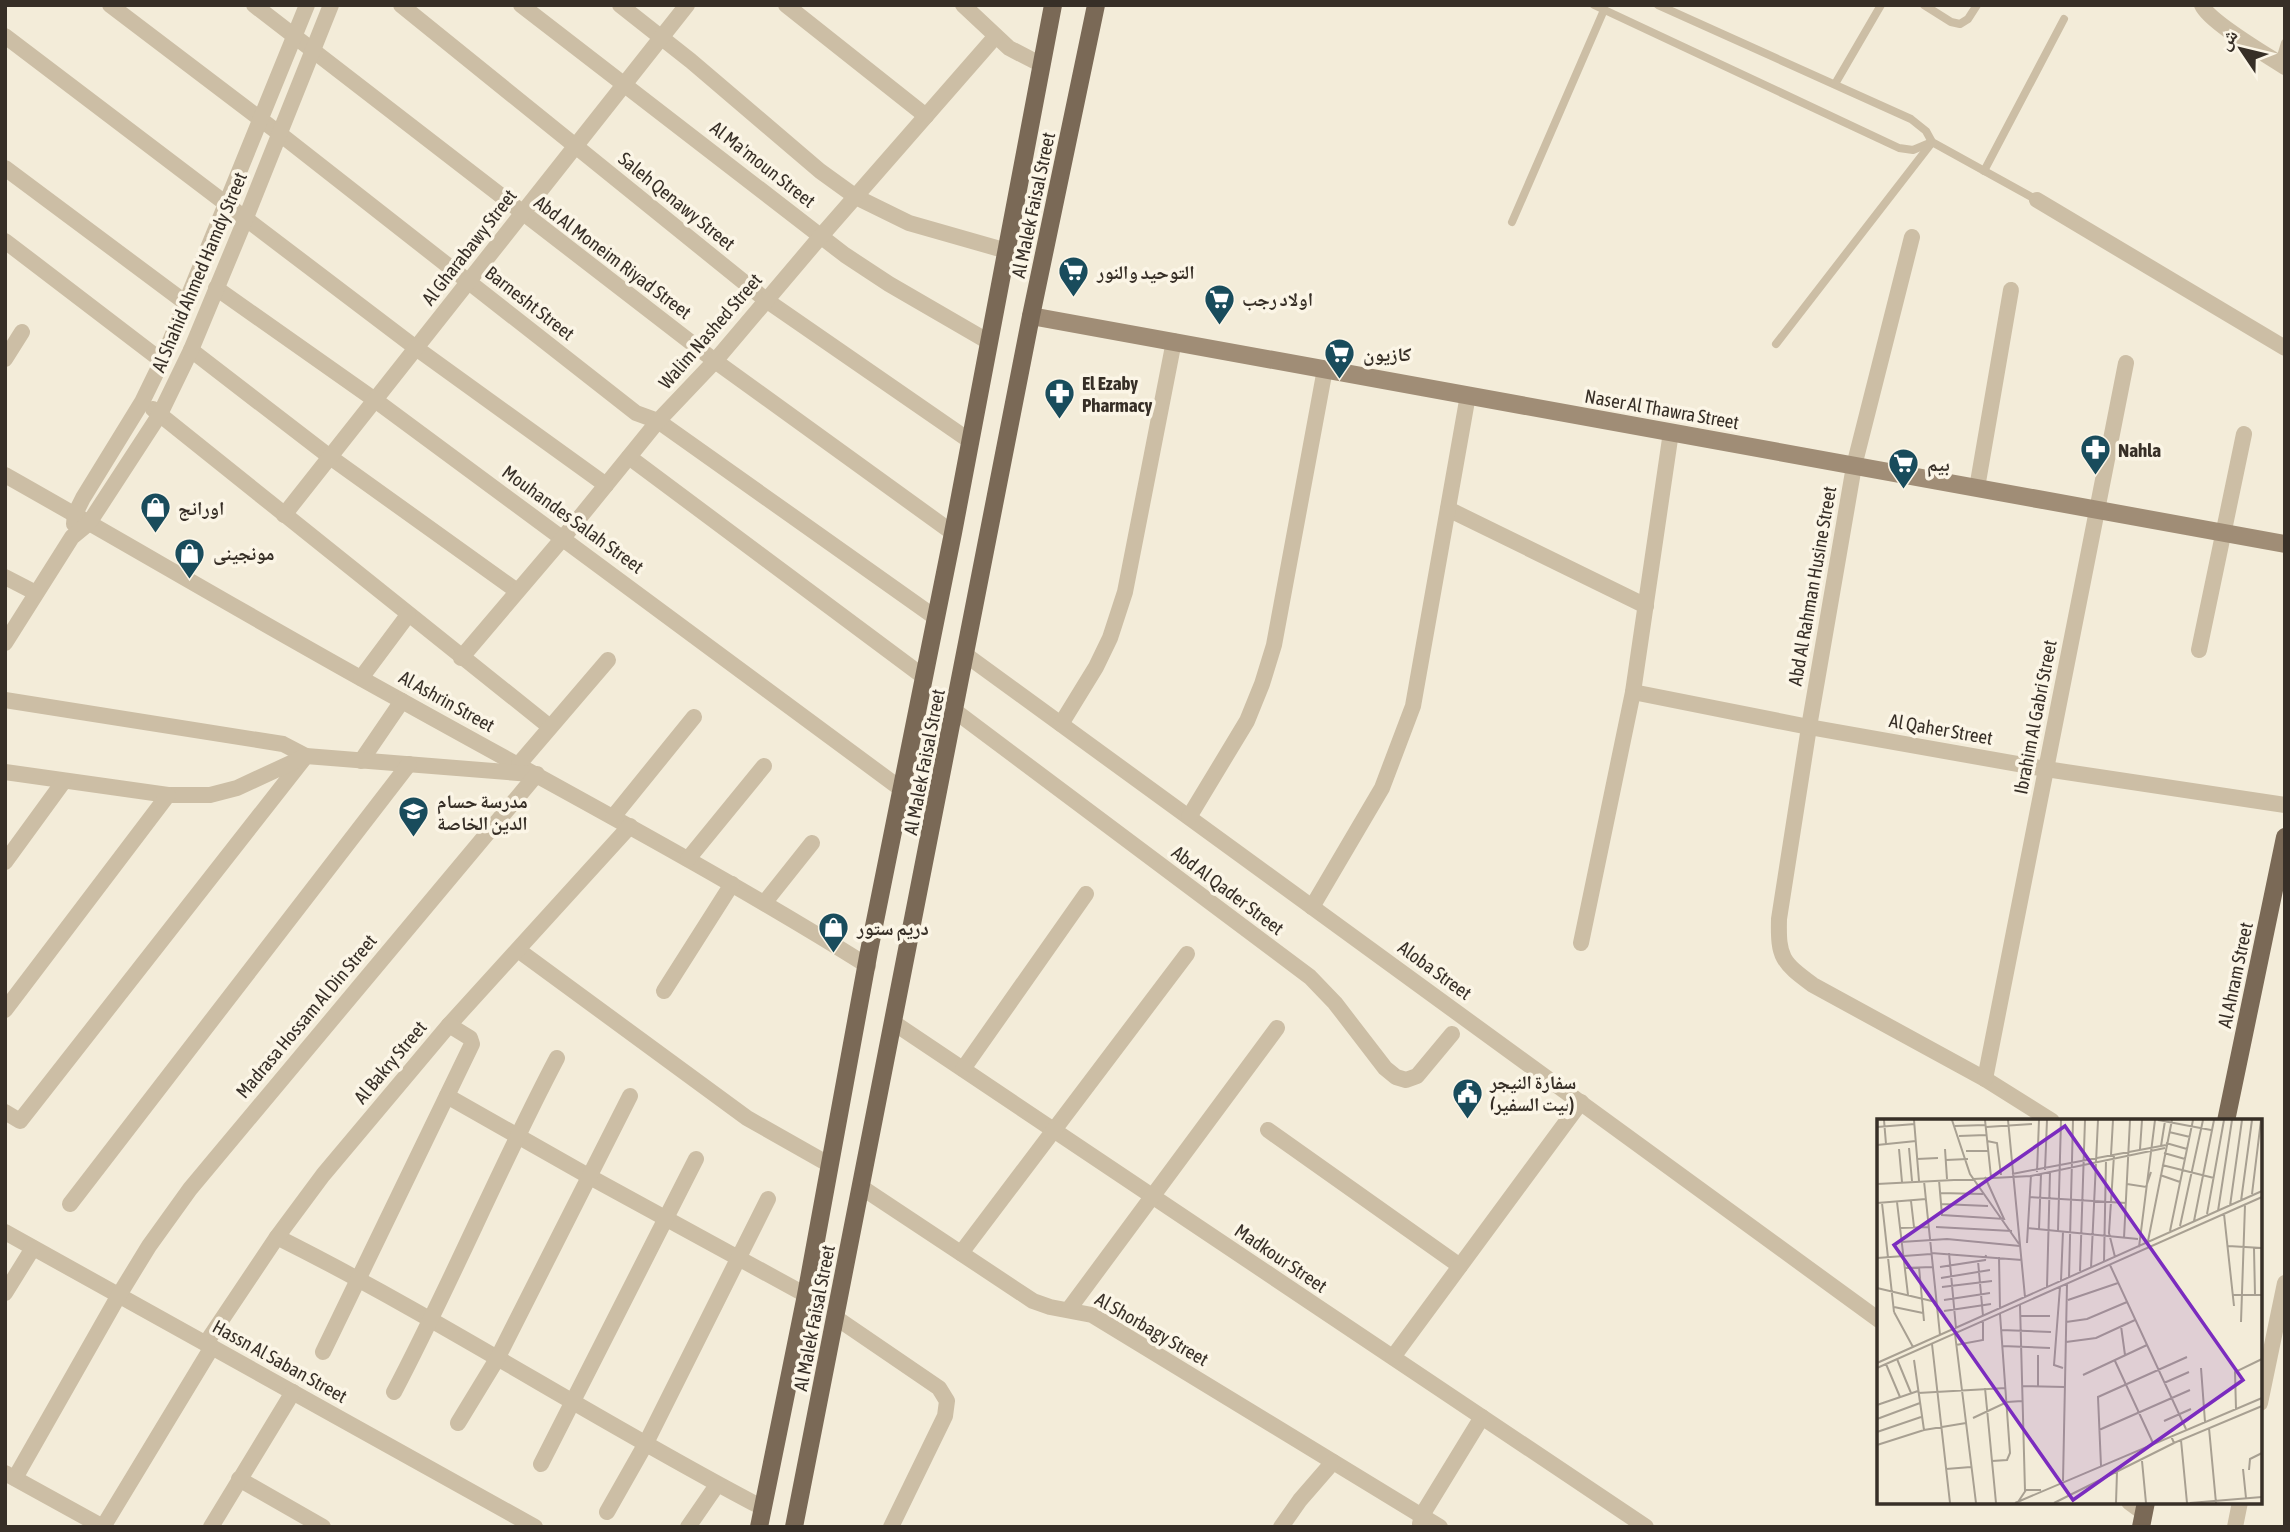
<svg xmlns="http://www.w3.org/2000/svg" width="2290" height="1532" font-family="'Asap Condensed','Noto Naskh Arabic',sans-serif">
	<style>
		.lines { fill: none; stroke-linecap: round; stroke-linejoin: round }
		.lane { stroke: #ccbea5; stroke-width: 8 }
		.street { stroke: #ccbea5; stroke-width: 16 }
		.secondary { stroke: #a08d76; stroke-width: 18 }
		.primary { stroke: #7a6956; stroke-width: 18 }
		.labels { text-anchor: middle; stroke-width: 7; stroke-linejoin: round; paint-order: stroke }
		.street-label { font-size: 19px; fill: #372f27; stroke: #fbf5e6 }
		.poi-label { font-size: 19px; font-weight: bold; fill: #372f27; stroke: #fbf5e6; text-anchor: start }
		.inset-road { fill: none; stroke: #a8a092; stroke-width: 2 }
		.view { fill: #7b2cbf; fill-opacity: 0.15; stroke: #7b2cbf; stroke-width: 3.5 }
		.inset-edge { fill: none; stroke: #372f27; stroke-width: 3.5 }
	</style>
	<rect width="100%" height="100%" fill="#f3ecd9"/>
	<g class="lines">
		<g class="lane">
			<polyline points="1594,5 1899,148 1913,150 1932,142"/>
			<polyline points="1658,5 1911,119 1926,131 1932,142 2037,200"/>
			<polyline points="1924,5 1951,22 1960,24 1968,19 1977,5"/>
			<polyline points="2279,63 2285,43"/>
			<polyline points="1835,84 1881,5"/>
			<polyline points="1984,171 2064,19"/>
			<polyline points="1512,222 1604,10"/>
			<polyline points="1776,344 1930,145"/>
		</g>
		<g class="street">
			<polyline points="110,5 280,134 636,413 658,421 936,618"/>
			<polyline points="254,5 715,361 953,533"/>
			<polyline points="401,5 766,300 970,441"/>
			<polyline points="521,5 845,255 889,284 989,342"/>
			<polyline points="620,5 691,61 820,171 856,197 909,223 1007,251"/>
			<polyline points="786,5 926,116"/>
			<polyline points="963,5 1009,48 1042,65"/>
			<path d="M2202 5C2209 22 2267 55 2285 67"/>
			<polyline points="5,36 416,348 606,485"/>
			<polyline points="5,168 186,303"/>
			<polyline points="2037,200 2285,348"/>
			<path d="M1912 237 1854 466 1809 727 1779 919C1778 958 1782 962 1813 985L1985 1079 2052 1121"/>
			<polyline points="5,241 162,361"/>
			<polyline points="216,288 375,400 901,789"/>
			<polyline points="191,350 330,457 517,591"/>
			<polyline points="5,359 22,332"/>
			<polyline points="153,409 550,727"/>
			<polyline points="629,457 924,677"/>
			<path d="M5 475C138 550 269 628 402 701 558 788 716 871 868 966"/>
			<polyline points="1977,488 2011,290"/>
			<polyline points="1448,509 1646,606"/>
			<polyline points="284,515 687,5"/>
			<polyline points="74,524 75,514 83,498 142,402 162,361 307,5"/>
			<polyline points="5,577 36,593"/>
			<polyline points="5,643 72,537 89,523 160,414 191,350 245,220 331,5"/>
			<polyline points="2199,650 2244,434"/>
			<polyline points="966,655 1879,1320"/>
			<polyline points="461,658 563,538 658,421 715,361 821,236 995,37"/>
			<polyline points="361,678 408,615"/>
			<polyline points="1633,692 1809,727 2046,769 2285,805"/>
			<polyline points="5,700 283,744 306,756 20,1121 5,1112"/>
			<polyline points="955,711 1310,977 1335,1003 1385,1068 1396,1077 1406,1080 1417,1076 1452,1034"/>
			<polyline points="1061,724 1096,667 1110,638 1125,592 1174,341"/>
			<polyline points="361,761 402,701"/>
			<polyline points="519,764 608,660"/>
			<polyline points="5,772 168,795 210,795 237,788 306,756 531,774"/>
			<polyline points="613,817 694,717"/>
			<polyline points="1189,817 1247,721 1262,684 1274,645 1325,369"/>
			<polyline points="688,859 764,766"/>
			<polyline points="5,862 64,781"/>
			<polyline points="765,902 812,843"/>
			<polyline points="1312,907 1382,788 1413,706 1468,395"/>
			<polyline points="1581,943 1633,692 1671,432"/>
			<polyline points="518,950 747,1118 830,1165"/>
			<polyline points="664,991 732,884"/>
			<polyline points="5,1010 168,795"/>
			<polyline points="894,1023 1646,1527"/>
			<polyline points="963,1069 1086,894"/>
			<polyline points="1985,1079 2126,363"/>
			<polyline points="447,1096 590,1177 806,1295"/>
			<polyline points="1268,1130 1460,1266"/>
			<polyline points="861,1187 1033,1301 1050,1307 1092,1315 1440,1527"/>
			<polyline points="70,1204 409,764"/>
			<polyline points="5,1232 535,1527"/>
			<path d="M277 1237C443 1320 598 1422 763 1508"/>
			<polyline points="961,1253 1187,954"/>
			<polyline points="5,1293 33,1248"/>
			<polyline points="1069,1309 1277,1028"/>
			<polyline points="835,1317 939,1388 947,1401 945,1416 891,1527"/>
			<polyline points="206,1343 277,1237 323,1175 449,1025 630,826"/>
			<polyline points="323,1352 472,1044 470,1038 449,1025"/>
			<polyline points="1393,1357 1581,1102"/>
			<path d="M394 1392C452 1282 499 1168 557 1058"/>
			<polyline points="2260,1403 2285,1283"/>
			<polyline points="458,1423 497,1359 630,1096"/>
			<polyline points="541,1464 696,1159"/>
			<polyline points="5,1473 103,1527"/>
			<polyline points="15,1478 119,1295 149,1246 190,1189 537,774"/>
			<polyline points="239,1479 323,1527"/>
			<polyline points="2129,1502 2144,1513"/>
			<polyline points="607,1512 645,1445 768,1199"/>
			<polyline points="1420,1524 1422,1515 1482,1417"/>
			<polyline points="103,1527 212,1347"/>
			<polyline points="211,1527 293,1392"/>
			<polyline points="688,1527 717,1485"/>
			<polyline points="1281,1527 1300,1500 1333,1462"/>
			<polyline points="2235,1527 2240,1502"/>
		</g>
		<polyline class="secondary" points="1031,316 2285,544"/>
		<g class="primary">
			<polyline points="2226,1121 2285,837"/>
			<polyline points="759,1527 806,1295 869,951 953,533 1053,5"/>
			<polyline points="794,1527 1031,316 1096,5"/>
			<polyline points="2141,1527 2146,1502"/>
		</g>
	</g>
	<defs>
		<symbol id="supermarket-pin" viewBox="-11 -11 22 30"><path d="M0 17L-7.5 6A9.5 9.5 0 1 1 7.5 6Z" fill="#194c5c" stroke="#fbf5e6"/><path d="M-6-5.5h2.5l.6 2H6L4.5 2H-2.5L-4.4-4H-6ZM-1.5 3.2a1.3 1.3 0 1 0 .1 0ZM3 3.2a1.3 1.3 0 1 0 .1 0Z" fill="#fff"/></symbol>
		<symbol id="pharmacy-pin" viewBox="-11 -11 22 30"><path d="M0 17L-7.5 6A9.5 9.5 0 1 1 7.5 6Z" fill="#194c5c" stroke="#fbf5e6"/><path d="M-2-6h4v4h4v4h-4v4h-4v-4h-4v-4h4Z" fill="#fff"/></symbol>
		<symbol id="shop-pin" viewBox="-11 -11 22 30"><path d="M0 17L-7.5 6A9.5 9.5 0 1 1 7.5 6Z" fill="#194c5c" stroke="#fbf5e6"/><path d="M-5-2.5h2.3a2.7 3.5 0 0 1 5.4 0H5L5.5 6h-11ZM-1.5-2.5h3a1.5 2.3 0 0 0-3 0Z" fill="#fff"/></symbol>
		<symbol id="school-pin" viewBox="-11 -11 22 30"><path d="M0 17L-7.5 6A9.5 9.5 0 1 1 7.5 6Z" fill="#194c5c" stroke="#fbf5e6"/><path d="M0-5L7-2L0 1L-7-2ZM-4 1L0 2.5L4 1V4Q0 6-4 4Z" fill="#fff"/></symbol>
		<symbol id="civic-pin" viewBox="-11 -11 22 30"><path d="M0 17L-7.5 6A9.5 9.5 0 1 1 7.5 6Z" fill="#194c5c" stroke="#fbf5e6"/><path d="M-.6-6.5H3V-4.5H.6V-3L4-1V1h2V6H-6V1h2V-1L-.6-3ZM-1.2 2.5V6h2.4V2.5Z" fill="#fff"/></symbol>
	</defs>
	<g fill-rule="evenodd">
		<use href="#supermarket-pin" x="1056" y="254" width="35" height="47"/>
		<use href="#supermarket-pin" x="1202" y="282" width="35" height="47"/>
		<use href="#supermarket-pin" x="1322" y="336" width="35" height="47"/>
		<use href="#pharmacy-pin" x="1042" y="376" width="35" height="47"/>
		<use href="#pharmacy-pin" x="2078" y="432" width="35" height="47"/>
		<use href="#supermarket-pin" x="1886" y="446" width="35" height="47"/>
		<use href="#shop-pin" x="138" y="490" width="35" height="47"/>
		<use href="#shop-pin" x="172" y="536" width="35" height="47"/>
		<use href="#school-pin" x="396" y="794" width="35" height="47"/>
		<use href="#shop-pin" x="816" y="910" width="35" height="47"/>
		<use href="#civic-pin" x="1450" y="1076" width="35" height="47"/>
	</g>
	<g class="labels">
		<g class="street-label">
			<text transform="translate(763 164) rotate(38)" y="7">Al Ma'moun Street</text>
			<text transform="translate(677 201) rotate(39)" y="7">Saleh Qenawy Street</text>
			<text transform="translate(1033 205) rotate(-78)" y="7">Al Malek Faisal Street</text>
			<text transform="translate(469 247) rotate(-52)" y="7">Al Gharabawy Street</text>
			<text transform="translate(613 257) rotate(37)" y="7">Abd Al Moneim Riyad Street</text>
			<text transform="translate(199 272) rotate(-67)" y="7">Al Shahid Ahmed Hamdy Street</text>
			<text transform="translate(530 303) rotate(38)" y="7">Barnesht Street</text>
			<text transform="translate(710 331) rotate(-49)" y="7">Walim Nashed Street</text>
			<text transform="translate(1662 409) rotate(10)" y="7">Naser Al Thawra Street</text>
			<text transform="translate(573 519) rotate(36)" y="7">Mouhandes Salah Street</text>
			<text transform="translate(1812 586) rotate(-80)" y="7">Abd Al Rahman Husine Street</text>
			<text transform="translate(447 701) rotate(29)" y="7">Al Ashrin Street</text>
			<text transform="translate(2035 717) rotate(-79)" y="7">Ibrahim Al Gabri Street</text>
			<text transform="translate(1941 729) rotate(10)" y="7">Al Qaher Street</text>
			<text transform="translate(924 762) rotate(-79)" y="7">Al Malek Faisal Street</text>
			<text transform="translate(1228 890) rotate(37)" y="7">Abd Al Qader Street</text>
			<text transform="translate(1435 970) rotate(36)" y="7">Aloba Street</text>
			<text transform="translate(2235 975) rotate(-78)" y="7">Al Ahram Street</text>
			<text transform="translate(306 1016) rotate(-50)" y="7">Madrasa Hossam Al Din Street</text>
			<text transform="translate(390 1062) rotate(-50)" y="7">Al Bakry Street</text>
			<text transform="translate(1281 1258) rotate(34)" y="7">Madkour Street</text>
			<text transform="translate(814 1318) rotate(-79)" y="7">Al Malek Faisal Street</text>
			<text transform="translate(1152 1329) rotate(30)" y="7">Al Shorbagy Street</text>
			<text transform="translate(280 1361) rotate(29)" y="7">Hassn Al Saban Street</text>
		</g>
		<g class="poi-label">
			<text x="1097" y="279">التوحيد والنور</text>
			<text x="1242" y="306">اولاد رجب</text>
			<text x="1363" y="361">كازيون</text>
			<text x="1082" y="390">El Ezaby<tspan x="1082" dy="22">Pharmacy</tspan></text>
			<text x="2118" y="457">Nahla</text>
			<text x="1927" y="471">بيم</text>
			<text x="178" y="515">اورانج</text>
			<text x="213" y="560">مونجينى</text>
			<text x="437" y="808">مدرسة حسام<tspan x="437" dy="22">الدين الخاصة</tspan></text>
			<text x="857" y="935">دريم ستور</text>
			<text x="1490" y="1089">سفارة النيجر<tspan x="1490" dy="22">(بيت السفير)</tspan></text>
		</g>
	</g>
	<g transform="translate(1877 1119)">
		<rect width="385" height="385" fill="#f3ecd9"/>
		<path class="inset-road" d="M7 1 9 25M37 1 42 62M75 1 93 55 142 125M108 1 114 58M131 1 148 178M281 1 334 11M78 7 108 6M0 8 38 5M109 8 155 5M292 13 313 18M82 17 109 16M110 22 120 24 124 56M289 24 310 30M0 26 39 22M284 27 288 2M32 29 35 62M22 30 25 63M68 30 70 60M263 30 265 1M89 32H111M287 34 308 40M234 36 236 1M237 36 232 114 238 138M40 40 61 39M69 41 91 40M285 46 337 59M168 51 170 1M160 53 162 1M135 55 289 26M283 56 303 63M62 61 65 96 127 100 108 58M47 62 63 216M0 65 154 57 288 29M250 65 269 68 274 53M63 74 106 75M375 75 384 1M152 78 249 84M34 82 37 108M364 82 375 1M20 83 31 176M0 84 49 80M5 84 17 193M64 85 111 87M353 87 365 1M341 92 355 1M330 95 347 1M347 95 357 187M317 102 337 1M303 107 326 1M59 108 135 112M23 109 52 108M150 109 261 120M162 110 164 55M181 112 184 1M293 112 316 1M247 119 253 1M271 122 295 1M24 123 70 120 143 127M150 124 154 56M351 127 385 129M262 128 278 1M377 129 378 176M54 134 145 141M72 134 79 209M122 138 123 190M0 139 54 135M101 142 106 197M227 143 229 41M233 146 309 310M42 148 47 202M63 148 108 141 109 136M27 149 56 148M214 149 221 1M203 152 208 1M64 159 113 151M192 159 196 1M184 162 186 112M65 168 115 162M170 168 173 53M183 168 177 246 186 249M0 169 59 183M356 176H385M67 181 113 174M191 181 241 164M143 186 148 372M17 188 46 194M67 192 114 185M17 193 36 228M144 197H173M189 203 210 200 250 183M364 203 368 86M244 207 248 236M124 211 174 213M78 215 99 384M189 223 219 219 258 201M55 225 73 384M79 226 106 221V202M125 227 173 229M20 240 34 274M37 241 47 311M238 242 276 324M0 244 385 72M9 245 23 278M0 249 385 78M324 249 328 303M206 256 270 226M287 264 312 253M145 267 188 268M161 268V236M108 269 119 384M41 274 129 269M0 286 41 272M359 290 358 253 385 240M96 299 130 283 145 282M0 300 43 284M287 302 314 290M332 309 339 384M222 311 313 271M0 313 44 298M294 317 297 324 385 287M304 321 310 384M0 326 47 311 89 304M115 342 130 341 133 334 123 195M265 342 269 384M224 347 221 278 310 238M69 350 94 348M366 350 369 379M372 351 373 340 385 334M186 362 190 165M141 383 149 371H164M138 384 385 279M177 384 297 324M239 384 240 353M313 384 385 378"/>
		<path class="view" d="M188 7 366 261 196 381 17 126Z"/>
		<rect width="385" height="385" class="inset-edge"/>
	</g>
	<rect width="2290" height="1532" fill="none" stroke="#372f27" stroke-width="14"/>
	<g transform="translate(2241 49) rotate(305)" stroke="#fbf5e6" stroke-width="5" paint-order="stroke">
	<path d="M0-5L12 26L0 18L-12 26Z" fill="#372f27"/>
	<text y="-10" font-size="19" font-weight="bold" text-anchor="middle" fill="#372f27">ش</text>
	</g>
</svg>
